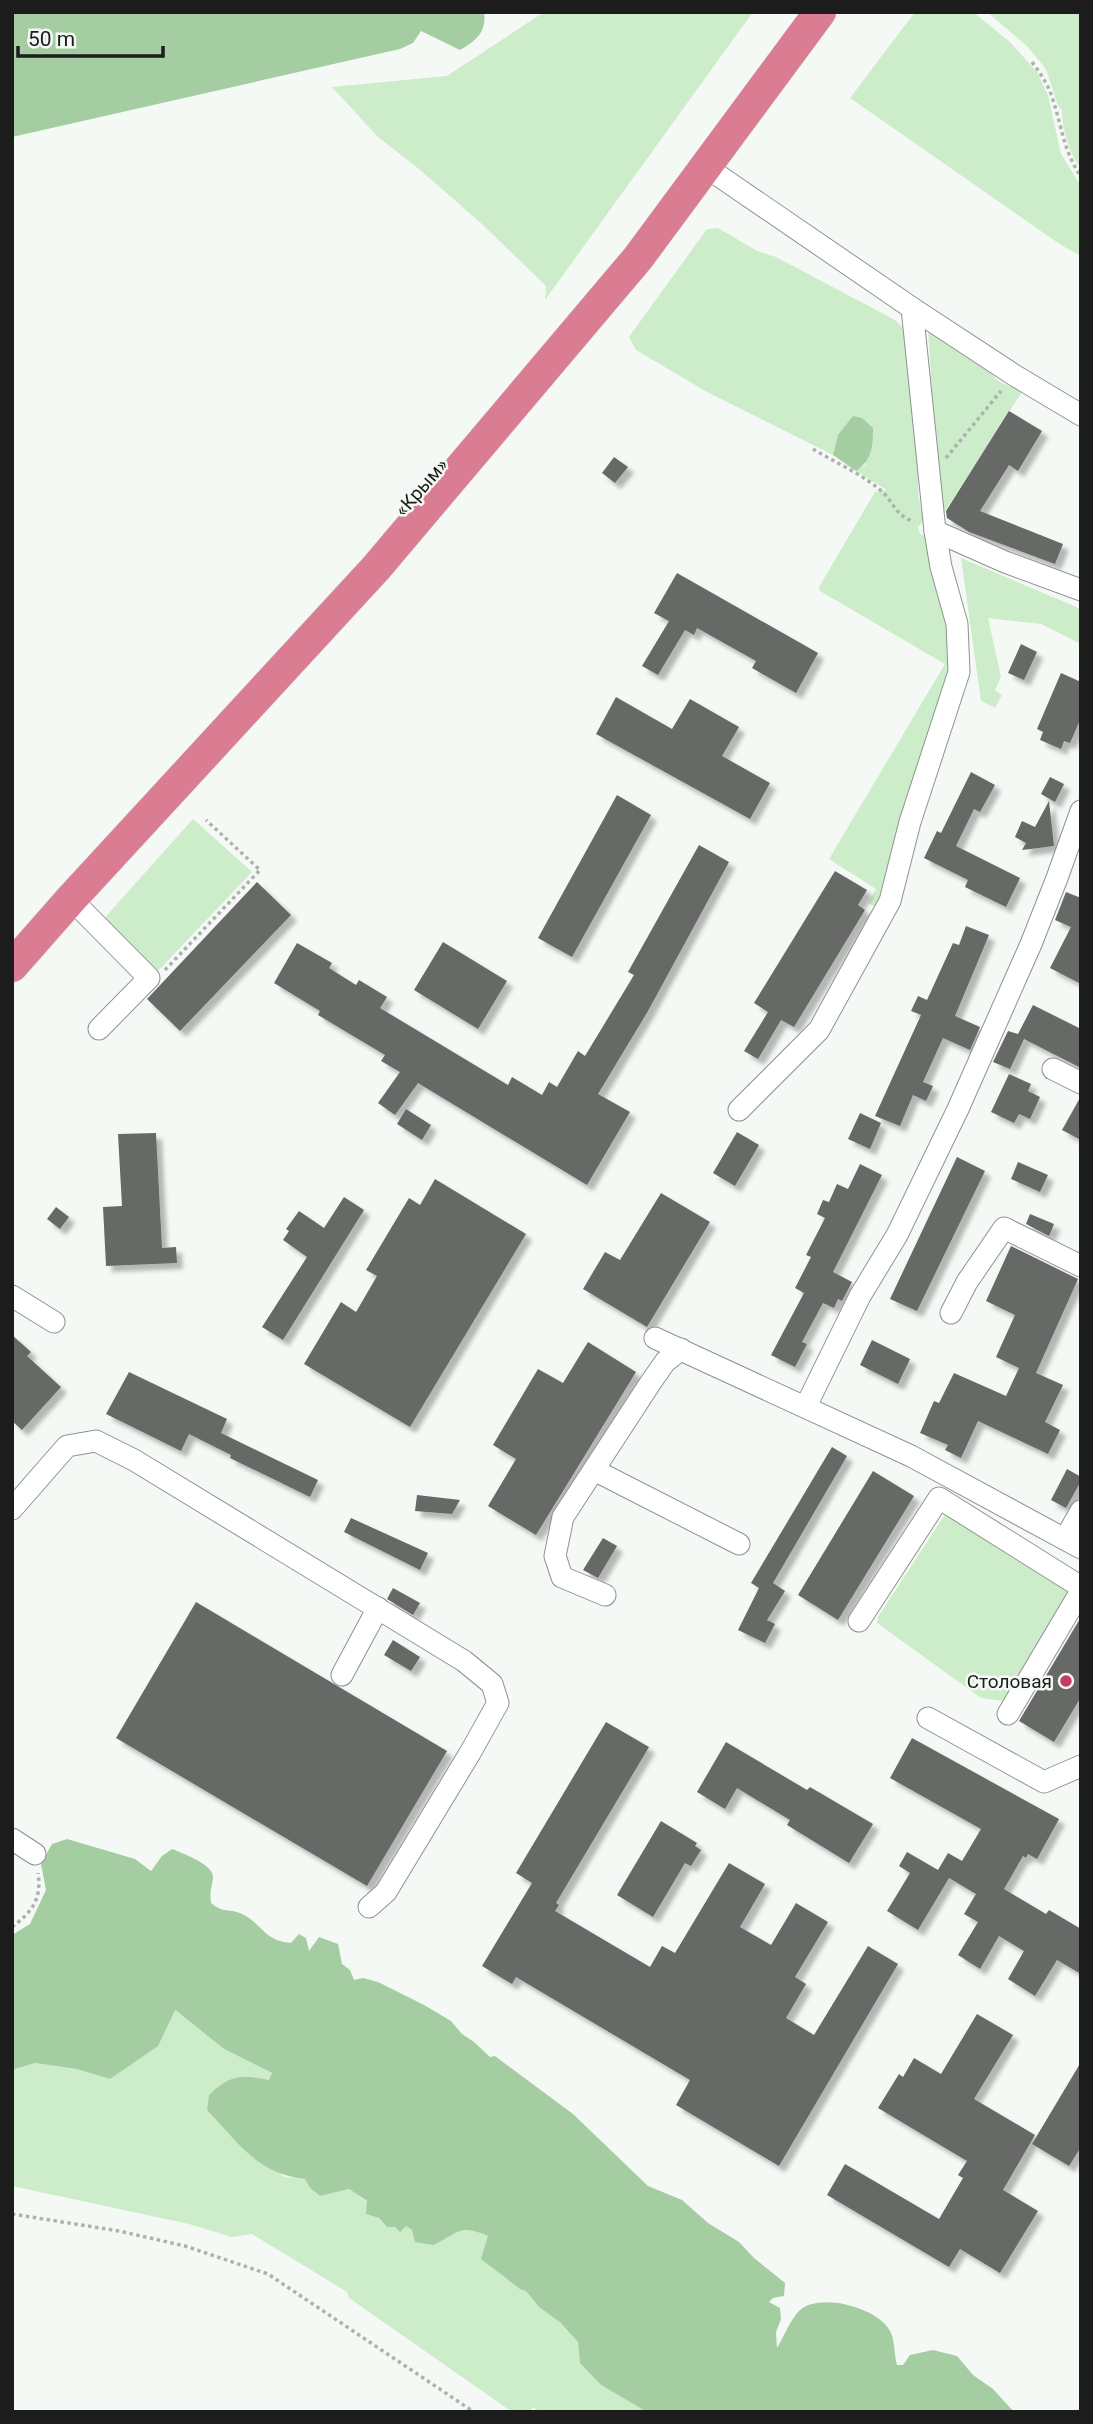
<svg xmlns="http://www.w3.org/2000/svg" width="1093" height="2424" font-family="Roboto,sans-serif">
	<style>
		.green { fill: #ccecca }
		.forest { fill: #a4cda2 }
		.building { fill: #666966; filter: url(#shadow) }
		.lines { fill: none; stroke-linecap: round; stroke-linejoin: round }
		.minor-casing { stroke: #8f938f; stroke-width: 23 }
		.highway-casing { stroke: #d6d6d6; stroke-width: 33 }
		.path { stroke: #aeb1ae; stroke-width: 3.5; stroke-dasharray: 3.5 3.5; stroke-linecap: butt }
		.minor { stroke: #fff; stroke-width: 21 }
		.highway { stroke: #da7d93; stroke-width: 32 }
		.poi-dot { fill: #c73967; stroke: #f5f9f5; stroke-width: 2.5 }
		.labels { text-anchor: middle; stroke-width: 5; stroke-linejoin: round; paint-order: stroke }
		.street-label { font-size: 19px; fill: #1b1c1b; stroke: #f5f9f5 }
		.poi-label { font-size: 19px; fill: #1b1c1b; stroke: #f5f9f5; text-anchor: end }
	</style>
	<defs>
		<filter id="shadow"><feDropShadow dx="6" dy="6" stdDeviation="2" flood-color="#0004"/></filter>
	</defs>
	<rect width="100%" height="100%" fill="#f5f9f5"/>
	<g class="green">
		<polygon points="544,12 753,12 545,300 546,286 482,224 419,169 378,137 332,87 447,76"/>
		<polygon points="915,12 973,12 1010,42 1037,72 1048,95 1061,154 1081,186 1081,256 1061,245 850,98"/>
		<path d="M987 12H1081V169C1069 153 1062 129 1062 110L1058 106 1046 69 1027 46Z"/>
		<polygon points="718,228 757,251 776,257 895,320 905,330 919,445 918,492 923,521 918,527 920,534 930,538 950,618 954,673 881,910 868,903 876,889 829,859 945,664 820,591 819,587 875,492 887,490 856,471 866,464 838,435 833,455 707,392 636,350 629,337 707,229"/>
		<polygon points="928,330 984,363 997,380 1011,387 1019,387 1024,389 943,514 940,512"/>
		<polygon points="961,558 1081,609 1081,644 1041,624 988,618 1001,677 995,690 1002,695 995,708 981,701"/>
		<polygon points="193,819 252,872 157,972 101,922"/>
		<polygon points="946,1513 1071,1593 1005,1701 981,1698 877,1623 878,1617"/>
		<path d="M174 2010 224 2049 272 2073 270 2080C241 2074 231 2075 209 2095L207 2110 284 2177 305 2179 310 2188 320 2196 349 2189 367 2202V2214L379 2218 387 2227 406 2226 412 2230 445 2239C462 2226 469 2228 488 2236L499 2273 526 2291 539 2307 560 2321 578 2342 580 2363 601 2385 647 2412H539L533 2407 530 2412H512L349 2298 347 2292 252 2234 232 2237 189 2224 12 2186V2070L35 2063 77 2069 110 2079C131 2063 166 2035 174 2010Z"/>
	</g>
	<g class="forest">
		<path d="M12 12H484C487 32 476 41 460 50L421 31 413 43 400 49 12 137Z"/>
		<path d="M853 416 862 418 873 428C873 446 872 460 856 471L833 455 838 435Z"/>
		<path d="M67 1839 135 1859 151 1871 162 1856 172 1849C182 1853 212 1864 213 1876 213 1885 209 1890 211 1903 224 1914 230 1908 242 1914 264 1925 263 1940 291 1943L299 1934 306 1938 309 1951 319 1937 338 1944 342 1964 350 1970 354 1980 363 1978 378 1982 424 2005 451 2021 462 2034 474 2042 490 2057 495 2056 573 2114 648 2186 682 2200 708 2223 739 2242 754 2258 785 2283 784 2296 773 2298 769 2302 780 2308 781 2319 776 2332 777 2348C783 2338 791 2319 799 2311 819 2291 881 2308 891 2333 895 2342 894 2355 897 2365H903L910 2355 933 2350 957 2356 973 2375 993 2389 1014 2412H647L601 2385 580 2363 578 2342 560 2322 539 2307 526 2291 520 2289 481 2259 488 2236C458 2223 459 2233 433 2245L415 2242 412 2230 406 2226 400 2232 395 2227H387L379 2218 366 2214 367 2201 349 2189 320 2196 310 2188 305 2179C257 2174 238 2142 207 2110L209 2095C230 2075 241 2074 269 2080L272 2073 224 2049 175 2010 158 2046 110 2079 77 2069 35 2063 12 2070V1935L30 1924 46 1890 41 1864 52 1844Z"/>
	</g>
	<g class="building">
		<polygon points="1009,411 1042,431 1018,471 1009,465 980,511 1063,544 1055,564 969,532 947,518 946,511"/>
		<polygon points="614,457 628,467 615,483 602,473"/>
		<polygon points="677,573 818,653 796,693 752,668 756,661 697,628 694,635 685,630 658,675 642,666 669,621 654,613"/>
		<polygon points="1021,644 1037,652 1024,680 1008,673"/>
		<polygon points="1061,673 1081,682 1081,718 1070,743 1064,741 1061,749 1040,740 1043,732 1037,729"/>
		<polygon points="616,697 672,729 690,699 739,727 722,756 770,783 750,819 596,734"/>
		<polygon points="971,772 995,785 980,812 974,809 956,846 1020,878 1006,907 965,887 968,880 924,858 937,831 941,833"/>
		<polygon points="1050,777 1064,784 1055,802 1041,794"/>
		<polygon points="617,795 651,815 572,957 538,938"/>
		<polygon points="1049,801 1054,846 1022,850 1026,843 1015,837 1022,821 1035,827"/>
		<polygon points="699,845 729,862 648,1011 598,1094 630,1112 587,1185 418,1083 395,1115 378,1103 400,1072 381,1061 385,1055 318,1015 320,1011 274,983 297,943 332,963 329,968 356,985 359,980 387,997 380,1008 508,1085 512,1077 542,1095 549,1082 557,1087 578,1051 585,1056 634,975 628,972"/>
		<polygon points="835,871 867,890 858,905 865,910 794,1027 781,1020 758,1059 744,1051 768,1012 754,1003"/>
		<polygon points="257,882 291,915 180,1031 147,999"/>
		<polygon points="1066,892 1081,898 1081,984 1050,968 1071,927 1055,920"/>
		<polygon points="966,926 989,935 955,1016 980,1027 970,1050 943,1038 923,1082 933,1086 926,1101 913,1095 900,1126 875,1116 921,1015 911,1011 918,996 927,1000 953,943 959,945"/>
		<polygon points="443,942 507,981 478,1029 414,990"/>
		<polygon points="1033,1005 1081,1029 1081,1068 1024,1039 1010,1069 993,1062 1008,1031 1018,1034"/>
		<polygon points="1009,1074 1031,1084 1028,1091 1040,1097 1030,1119 1019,1114 1014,1123 991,1112"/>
		<polygon points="1081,1096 1081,1140 1062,1130"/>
		<polygon points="406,1109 431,1125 422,1140 397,1124"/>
		<polygon points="860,1113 881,1123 870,1149 848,1139"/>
		<polygon points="737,1132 759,1145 735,1186 713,1173"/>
		<polygon points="156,1133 162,1248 176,1247 177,1263 106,1266 103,1207 122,1206 118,1134"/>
		<polygon points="957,1157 985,1171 917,1311 890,1299"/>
		<polygon points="1018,1162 1048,1175 1040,1192 1011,1179"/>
		<polygon points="860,1164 882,1175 833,1272 852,1282 842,1301 838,1299 834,1308 823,1303 802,1342 807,1344 795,1367 771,1355 804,1293 795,1288 811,1257 806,1255 825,1218 817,1214 823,1200 829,1202 837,1184 848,1189"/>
		<polygon points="435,1179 526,1234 410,1427 304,1364 341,1302 356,1312 377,1276 366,1270 409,1198 420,1205"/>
		<polygon points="661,1193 710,1222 647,1327 583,1289 605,1252 620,1260"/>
		<polygon points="344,1197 364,1210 283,1340 262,1327 307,1257 283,1240 289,1231 286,1229 299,1211 324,1228"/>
		<polygon points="56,1207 69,1217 60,1229 47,1219"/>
		<polygon points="1030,1214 1054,1224 1049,1236 1026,1224"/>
		<polygon points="1011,1246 1078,1279 1036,1373 1063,1385 1045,1422 1060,1430 1048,1454 978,1421 961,1458 945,1450 948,1445 920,1433 934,1401 939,1403 954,1373 1006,1396 1019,1368 996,1357 1015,1315 986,1301"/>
		<polygon points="12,1335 31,1352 27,1356 61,1387 22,1430 12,1421"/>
		<polygon points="872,1340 910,1359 898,1384 860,1365"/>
		<polygon points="588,1342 636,1372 536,1535 488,1506 516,1459 493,1445 538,1369 563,1383"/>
		<polygon points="129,1372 227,1419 221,1433 318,1480 310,1497 230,1458 231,1455 189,1434 181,1451 106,1414"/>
		<polygon points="832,1447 847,1456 773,1583 785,1591 767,1620 775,1624 765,1643 738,1630 759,1588 751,1583"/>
		<polygon points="1067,1469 1081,1477 1081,1481 1066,1508 1051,1500"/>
		<polygon points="873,1471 914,1496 838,1620 798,1595"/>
		<polygon points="417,1495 460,1500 452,1514 415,1511"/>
		<polygon points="351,1518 428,1553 420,1570 344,1532"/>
		<polygon points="603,1538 617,1546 598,1578 583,1570"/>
		<polygon points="393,1588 420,1603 413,1615 387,1599"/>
		<polygon points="196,1602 447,1751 367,1886 116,1738"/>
		<polygon points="1081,1617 1081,1697 1054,1742 1019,1721"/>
		<polygon points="393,1640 420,1657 411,1671 384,1655"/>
		<polygon points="606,1722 649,1747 556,1903 559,1905 555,1911 650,1967 662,1946 675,1953 729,1863 765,1884 740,1927 771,1945 796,1903 828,1922 795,1977 806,1984 786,2018 814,2035 868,1946 898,1964 779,2166 676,2105 690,2080 516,1977 512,1984 482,1966 532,1883 516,1873"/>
		<polygon points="912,1738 1059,1819 1037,1859 1028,1854 1026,1858 1023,1856 1004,1889 1046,1914 1049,1910 1081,1929 1081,1974 1057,1960 1035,1996 1008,1979 1024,1951 999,1936 980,1969 958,1955 978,1922 964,1914 976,1894 949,1878 918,1930 887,1911 910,1873 899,1866 907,1852 938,1870 948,1853 962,1861 981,1829 890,1778"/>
		<polygon points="726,1742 807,1790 810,1787 873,1824 849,1863 787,1825 790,1820 737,1788 725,1809 697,1792"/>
		<polygon points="661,1821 697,1843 695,1846 701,1850 691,1866 685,1863 653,1917 617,1895"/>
		<polygon points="977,2014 1013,2035 974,2099 1035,2135 1003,2190 1038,2211 1000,2273 960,2249 949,2267 827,2195 845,2164 939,2219 963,2178 958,2175 967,2161 878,2108 899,2074 903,2077 914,2058 941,2074"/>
		<polygon points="1081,2062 1081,2147 1069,2166 1032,2144"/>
	</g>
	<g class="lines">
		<defs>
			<g id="minor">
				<polyline points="706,167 912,308 935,531 941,567 957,624 959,672 910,822 890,901 819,1030 739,1110"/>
				<polyline points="912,308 1014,375 1081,415"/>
				<polyline points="935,531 1005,562 1081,590"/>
				<polyline points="71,899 149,978 99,1029"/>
				<polyline points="1053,1069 1081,1083"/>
				<polyline points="12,1296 54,1322"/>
				<polyline points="951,1313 967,1282 1004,1228 1081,1266"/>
				<polyline points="655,1338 911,1456 1081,1548"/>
				<polyline points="806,1406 860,1296 897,1235 958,1109 1031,944 1057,878 1081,811"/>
				<polyline points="594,1470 739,1544"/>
				<polyline points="12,1509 67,1446 96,1441 134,1460 464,1661 492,1684 498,1703 470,1753 386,1892 369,1907"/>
				<polyline points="1065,1539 1081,1511"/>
				<polyline points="605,1595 562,1577 555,1556 563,1517 651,1382 665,1362 681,1349"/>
				<polyline points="859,1621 939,1498 1081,1587"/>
				<polyline points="342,1675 378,1608"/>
				<polyline points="1008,1714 1081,1591"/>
				<polyline points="928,1718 1044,1782 1081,1766"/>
				<polyline points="12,1839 35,1854"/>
			</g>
			<polyline id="highway" points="12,966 71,899 376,568 638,258 820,12"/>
		</defs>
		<use href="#minor" class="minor-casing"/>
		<use href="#highway" class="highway-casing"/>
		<g class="path">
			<path d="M1032 62C1041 74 1049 86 1053 100 1063 131 1063 149 1081 177"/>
			<path d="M813 449C834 462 860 473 879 489 895 502 892 513 914 522"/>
			<polyline points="946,458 1001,391"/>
			<polyline points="165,970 260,870 206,820"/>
			<path d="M12 1927C32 1912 42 1899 38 1873"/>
			<polyline points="12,2214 119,2231 185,2246 268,2274 474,2412"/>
		</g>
		<use href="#minor" class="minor"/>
		<use href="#highway" class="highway"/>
	</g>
	<circle class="poi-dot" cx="1066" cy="1681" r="7"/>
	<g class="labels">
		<g class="street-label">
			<text transform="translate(421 487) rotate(-49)" y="7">«Крым»</text>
		</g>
		<g class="poi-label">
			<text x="1052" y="1688">Столовая</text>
		</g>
	</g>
	<rect width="1093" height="2424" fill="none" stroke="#1b1c1b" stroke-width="28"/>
	<path d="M18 46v10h145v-10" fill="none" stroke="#1b1c1b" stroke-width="3.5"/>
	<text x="28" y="46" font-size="21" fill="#1b1c1b" stroke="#f5f9f5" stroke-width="5" paint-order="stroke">50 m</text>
</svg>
